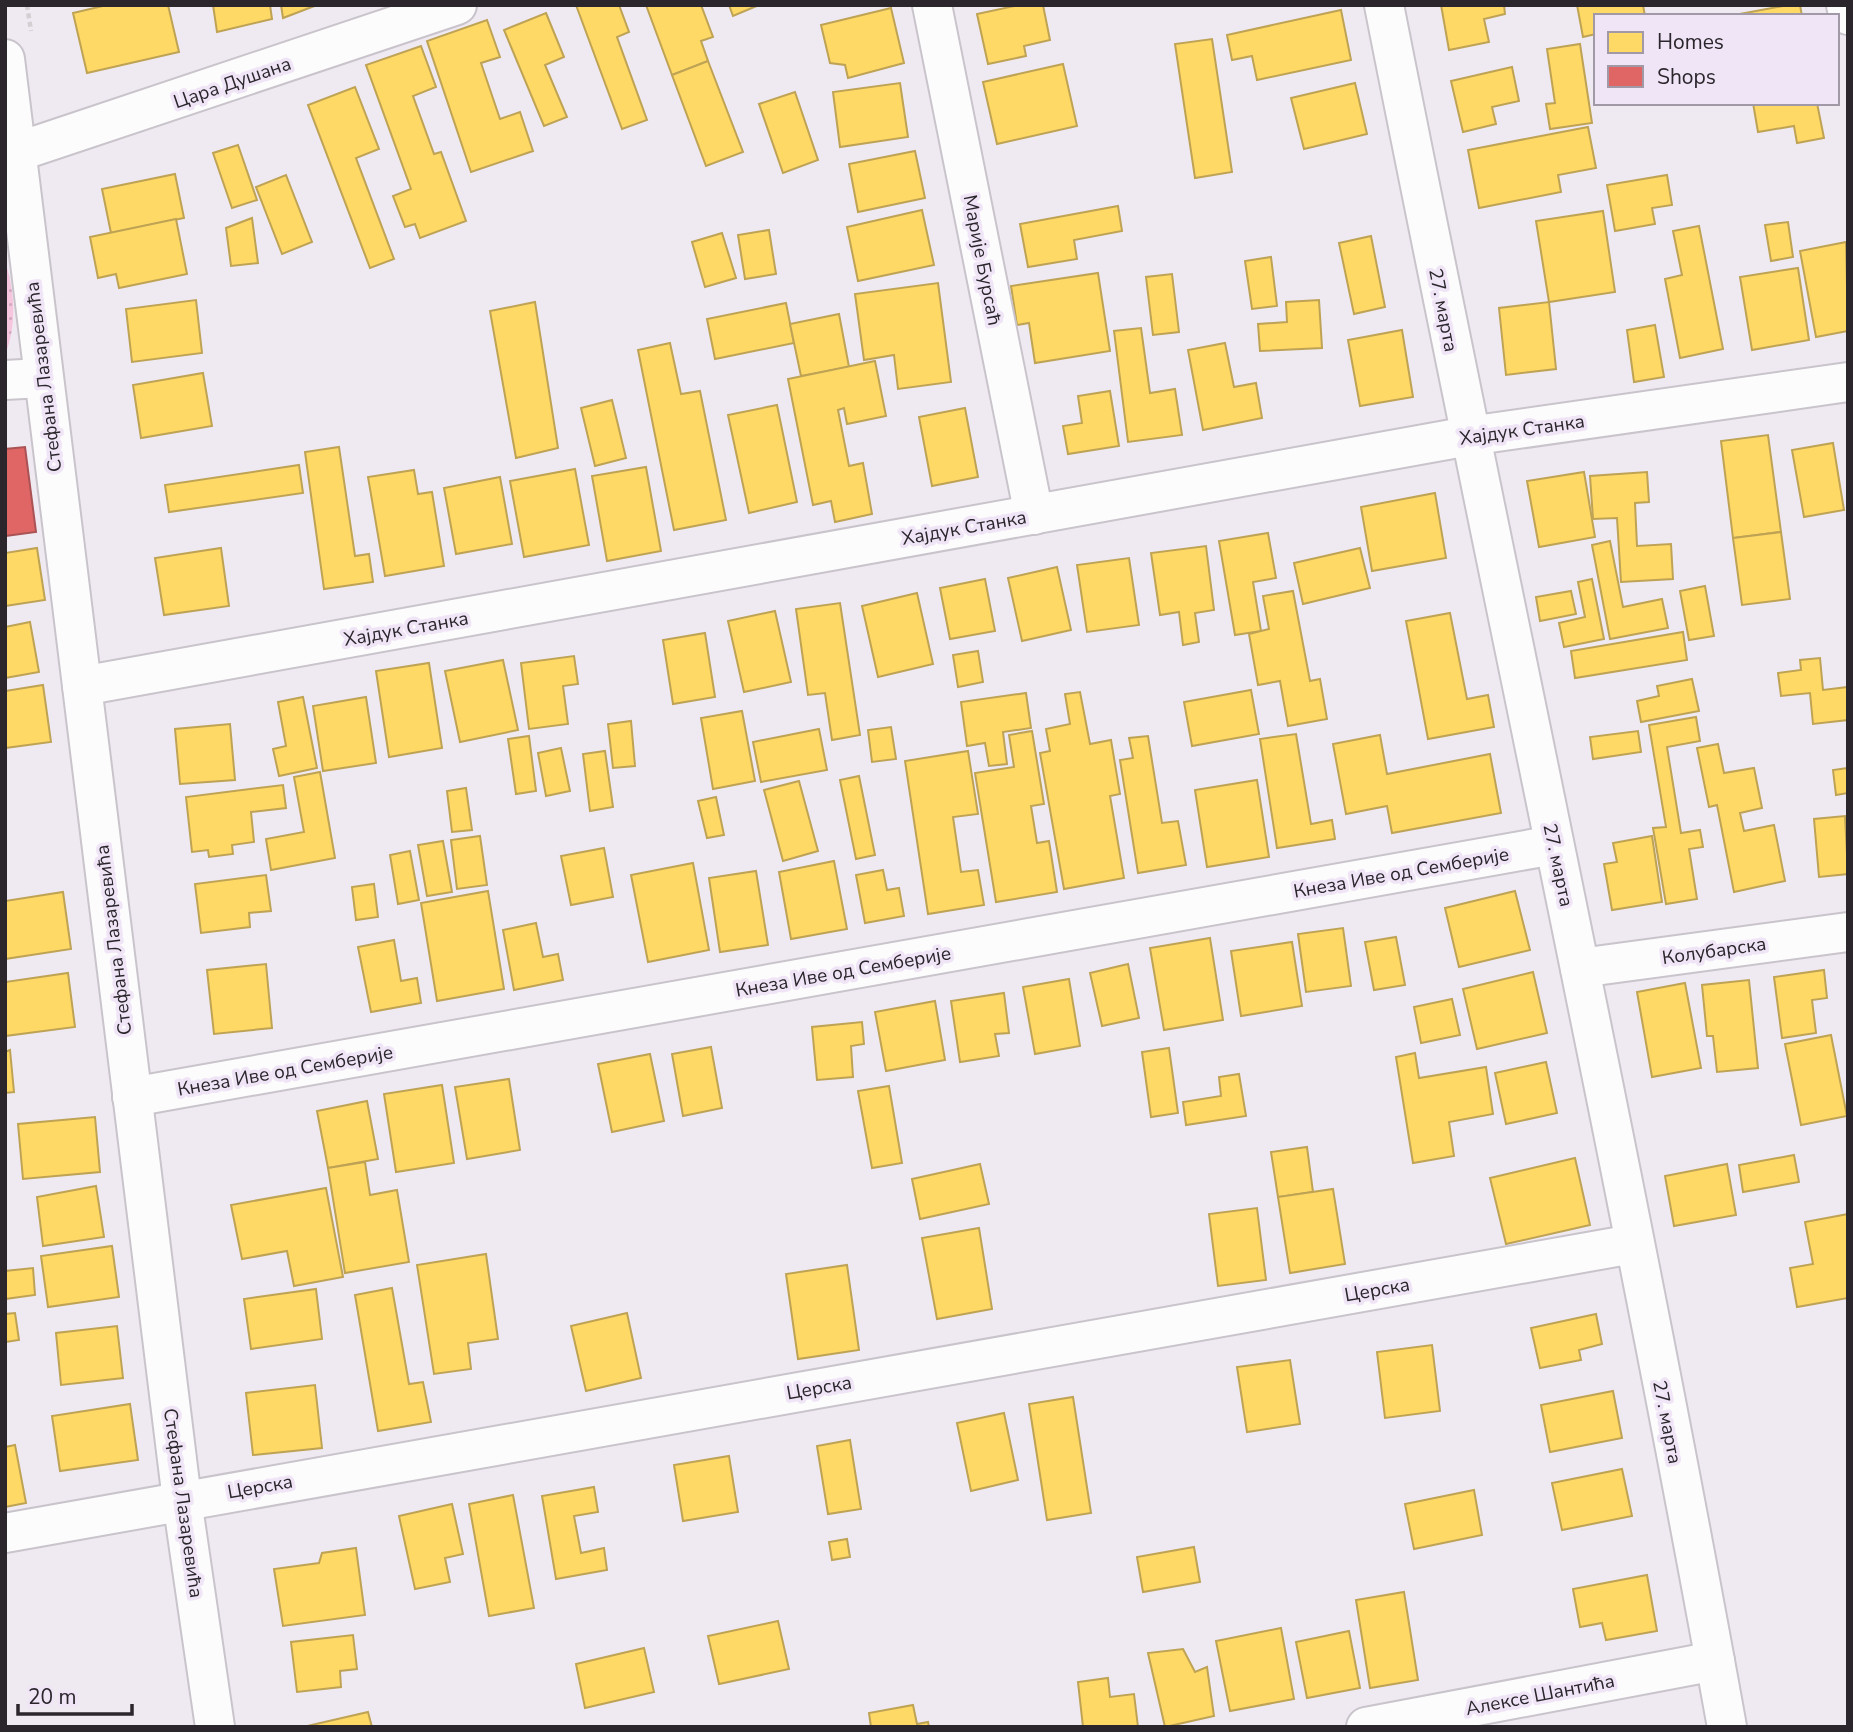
<svg xmlns="http://www.w3.org/2000/svg" width="1853" height="1732" font-family="'Nunito Sans',sans-serif">
	<style>
		.park { fill: url(#park-dots) }
		.homes { fill: #ffd966; stroke: #bfa355; stroke-width: 2 }
		.shops { fill: #e06666; stroke: #a95355; stroke-width: 2 }
		.lines { fill: none; stroke-linecap: round; stroke-linejoin: round }
		.minor-casing { stroke: #c9c4cb; stroke-width: 42 }
		.tertiary-casing { stroke: #c9c4cb; stroke-width: 42 }
		.path { stroke: #d2d0d3; stroke-width: 4.5; stroke-dasharray: 5 3.5; stroke-linecap: butt }
		.minor { stroke: #fdfcfd; stroke-width: 38 }
		.tertiary { stroke: #fdfcfd; stroke-width: 38 }
		.labels { text-anchor: middle; stroke-width: 7; stroke-linejoin: round; paint-order: stroke }
		.street-label { font-size: 19px; fill: #2a262c; stroke: #f0e5f6 }
	</style>
	<defs>
		<pattern id="park-dots" width="8" height="8" patternUnits="userSpaceOnUse" patternTransform="scale(1.75)"><rect width="8" height="8" fill="#f6c5de"/><path d="M2 2h.1M6 6h.1" fill="none" stroke="#d3a9bf" stroke-width="1.8" stroke-linecap="round"/></pattern>
	</defs>
	<rect width="100%" height="100%" fill="#efe9f2"/>
	<path class="park" d="M5 261C15 292 17 325 5 355Z"/>
	<g class="homes">
		<polygon points="107,5 168,5 179,52 87,73 73,13"/>
		<polygon points="213,5 270,5 272,19 217,32"/>
		<polygon points="281,5 317,5 283,18"/>
		<polygon points="576,5 619,5 629,32 617,37 647,120 622,129"/>
		<polygon points="646,5 701,5 713,37 701,41 708,61 672,75"/>
		<polygon points="729,5 759,5 733,16"/>
		<polygon points="1019,5 1043,5 1050,40 1024,46 1026,56 988,64 977,14"/>
		<polygon points="1441,5 1504,5 1505,14 1484,19 1489,42 1449,50"/>
		<polygon points="1577,5 1643,5 1645,16 1596,16 1596,34 1583,37"/>
		<polygon points="1788,5 1800,5 1802,16 1729,16"/>
		<polygon points="891,8 904,63 848,78 845,65 830,63 821,25"/>
		<polygon points="1341,10 1351,60 1257,80 1252,56 1232,60 1227,35"/>
		<polygon points="546,13 564,57 545,65 567,117 544,126 504,30"/>
		<polygon points="487,20 500,57 481,63 500,119 520,112 533,151 471,172 427,41"/>
		<polygon points="1212,39 1232,172 1195,178 1175,44"/>
		<polygon points="1580,44 1592,123 1550,129 1546,104 1555,103 1547,49"/>
		<polygon points="421,46 436,87 413,96 434,154 441,152 466,221 420,238 415,224 405,227 393,196 411,189 366,65"/>
		<polygon points="708,61 743,152 706,166 672,75"/>
		<polygon points="1063,64 1077,126 997,144 983,82"/>
		<polygon points="1512,67 1519,101 1492,107 1496,124 1463,132 1451,81"/>
		<polygon points="900,83 908,137 840,147 833,92"/>
		<polygon points="1355,83 1367,134 1304,149 1291,98"/>
		<polygon points="355,87 379,149 356,158 394,259 370,268 308,105"/>
		<polygon points="795,92 818,160 783,173 759,104"/>
		<polygon points="1753,103 1817,103 1824,138 1797,143 1794,126 1758,132"/>
		<polygon points="1588,127 1596,168 1558,175 1561,192 1479,208 1468,150"/>
		<polygon points="238,145 257,200 232,208 213,153"/>
		<polygon points="915,151 925,198 858,212 849,164"/>
		<polygon points="175,174 184,218 111,233 102,189"/>
		<polygon points="286,175 312,242 282,254 256,187"/>
		<polygon points="1667,175 1672,205 1652,208 1655,224 1615,231 1607,185"/>
		<polygon points="1118,206 1122,231 1074,240 1077,259 1028,267 1020,224"/>
		<polygon points="922,210 934,265 858,281 847,227"/>
		<polygon points="1603,211 1615,292 1549,302 1536,221"/>
		<polygon points="252,218 258,263 231,266 226,228"/>
		<polygon points="176,219 187,274 119,288 116,274 98,278 90,237"/>
		<polygon points="1788,222 1793,257 1771,261 1765,225"/>
		<polygon points="1699,226 1723,349 1680,358 1665,279 1682,275 1673,231"/>
		<polygon points="769,230 776,274 745,279 738,235"/>
		<polygon points="722,233 736,278 705,287 692,242"/>
		<polygon points="1371,236 1385,307 1354,314 1339,243"/>
		<polygon points="1846,242 1848,331 1816,337 1800,251"/>
		<polygon points="1271,257 1277,306 1252,309 1245,261"/>
		<polygon points="1798,268 1809,340 1752,350 1740,277"/>
		<polygon points="1098,273 1110,351 1035,363 1029,323 1017,325 1011,286"/>
		<polygon points="1172,274 1179,332 1153,335 1146,277"/>
		<polygon points="938,283 951,382 898,389 894,355 864,360 855,294"/>
		<polygon points="196,300 202,353 132,362 126,309"/>
		<polygon points="1319,300 1322,348 1260,351 1258,324 1287,322 1286,302"/>
		<polygon points="535,302 558,448 516,458 490,311"/>
		<polygon points="1549,302 1556,369 1506,375 1499,308"/>
		<polygon points="786,303 794,343 715,359 707,319"/>
		<polygon points="839,314 849,367 801,376 790,324"/>
		<polygon points="1655,325 1664,377 1634,382 1627,330"/>
		<polygon points="1141,328 1150,393 1175,389 1182,435 1128,442 1114,331"/>
		<polygon points="1402,330 1413,397 1360,406 1348,340"/>
		<polygon points="670,343 681,394 700,391 726,520 674,530 638,350"/>
		<polygon points="1225,343 1234,387 1256,383 1262,418 1203,430 1188,350"/>
		<polygon points="875,361 886,416 847,424 844,408 838,410 849,466 863,463 872,514 835,522 831,501 813,505 788,379"/>
		<polygon points="203,373 212,426 141,438 133,385"/>
		<polygon points="1110,391 1119,446 1068,454 1063,426 1082,423 1078,396"/>
		<polygon points="612,400 626,458 595,466 581,408"/>
		<polygon points="777,405 797,502 749,513 728,415"/>
		<polygon points="965,408 978,477 932,486 919,417"/>
		<polygon points="1768,435 1781,532 1733,538 1721,441"/>
		<polygon points="1833,443 1844,510 1804,517 1792,450"/>
		<polygon points="339,447 355,556 369,554 373,582 324,589 305,452"/>
		<polygon points="299,465 303,493 169,512 165,485"/>
		<polygon points="646,467 661,551 607,561 592,476"/>
		<polygon points="575,469 589,545 524,557 510,481"/>
		<polygon points="414,470 418,494 432,492 444,566 385,576 368,477"/>
		<polygon points="1584,472 1595,537 1539,547 1527,481"/>
		<polygon points="1647,472 1649,502 1635,503 1637,546 1671,544 1673,579 1621,582 1617,518 1593,519 1590,476"/>
		<polygon points="500,477 512,544 456,554 444,488"/>
		<polygon points="1435,493 1446,558 1372,571 1361,507"/>
		<polygon points="1781,532 1790,599 1742,605 1733,538"/>
		<polygon points="1268,533 1276,578 1253,582 1261,631 1235,635 1219,541"/>
		<polygon points="1610,541 1623,607 1662,599 1668,628 1610,639 1592,545"/>
		<polygon points="1206,546 1214,610 1195,613 1199,642 1183,645 1179,612 1160,615 1151,553"/>
		<polygon points="37,548 45,600 5,606 5,553"/>
		<polygon points="221,548 229,606 164,615 155,558"/>
		<polygon points="1360,548 1370,588 1303,604 1294,563"/>
		<polygon points="1129,558 1139,625 1087,632 1077,565"/>
		<polygon points="1057,567 1071,630 1022,641 1008,578"/>
		<polygon points="985,579 995,631 950,639 940,588"/>
		<polygon points="1592,579 1604,639 1564,647 1559,623 1585,617 1578,582"/>
		<polygon points="1705,586 1714,636 1689,640 1680,591"/>
		<polygon points="1293,591 1310,681 1320,679 1327,719 1288,726 1280,681 1258,685 1249,634 1269,629 1263,596"/>
		<polygon points="1571,591 1576,614 1540,621 1536,597"/>
		<polygon points="917,593 933,664 878,677 862,606"/>
		<polygon points="840,603 860,735 832,740 825,693 808,695 796,609"/>
		<polygon points="775,611 791,682 744,692 728,621"/>
		<polygon points="1450,613 1467,699 1488,695 1494,727 1428,739 1406,621"/>
		<polygon points="30,622 39,672 5,678 5,627"/>
		<polygon points="1683,632 1687,660 1575,678 1571,651"/>
		<polygon points="705,633 715,697 673,704 663,640"/>
		<polygon points="978,651 983,682 958,687 953,655"/>
		<polygon points="574,656 578,684 563,686 568,724 529,729 521,663"/>
		<polygon points="1820,658 1823,690 1848,687 1848,720 1813,724 1810,693 1781,696 1778,673 1801,670 1800,660"/>
		<polygon points="503,660 518,730 460,742 445,671"/>
		<polygon points="429,663 442,748 389,757 376,671"/>
		<polygon points="1692,679 1699,711 1641,722 1637,701 1659,696 1657,686"/>
		<polygon points="43,685 51,742 5,748 5,691"/>
		<polygon points="1251,690 1259,734 1192,746 1184,702"/>
		<polygon points="1080,692 1090,744 1111,740 1120,794 1110,796 1124,878 1064,889 1040,753 1050,751 1046,729 1070,724 1065,694"/>
		<polygon points="1026,693 1031,728 1003,732 1007,764 989,766 985,743 967,746 961,702"/>
		<polygon points="303,697 317,768 279,776 273,749 286,746 278,702"/>
		<polygon points="366,697 376,763 323,771 313,706"/>
		<polygon points="742,711 755,781 713,789 701,718"/>
		<polygon points="1696,717 1700,741 1667,747 1681,833 1700,830 1703,847 1689,849 1697,899 1666,904 1653,828 1666,827 1649,725"/>
		<polygon points="631,721 635,766 613,768 608,724"/>
		<polygon points="230,724 235,780 180,784 175,729"/>
		<polygon points="891,727 896,759 872,762 868,730"/>
		<polygon points="819,729 827,770 761,782 753,742"/>
		<polygon points="1032,731 1044,804 1031,806 1037,843 1049,841 1057,892 996,902 975,773 1014,767 1009,735"/>
		<polygon points="1638,731 1641,752 1593,759 1590,737"/>
		<polygon points="1296,734 1311,824 1332,820 1335,839 1277,848 1260,739"/>
		<polygon points="1380,735 1387,774 1490,754 1501,813 1392,833 1387,806 1346,814 1333,744"/>
		<polygon points="529,736 536,791 516,794 508,739"/>
		<polygon points="1148,736 1162,823 1178,821 1186,865 1138,873 1120,760 1133,758 1129,738"/>
		<polygon points="1718,744 1724,773 1754,768 1762,808 1740,813 1744,831 1774,825 1785,881 1734,892 1717,805 1709,807 1697,748"/>
		<polygon points="561,748 570,791 546,796 538,753"/>
		<polygon points="605,751 613,807 590,811 583,754"/>
		<polygon points="968,751 978,814 953,817 961,872 978,870 984,905 928,914 905,761"/>
		<polygon points="1848,768 1848,793 1836,795 1833,770"/>
		<polygon points="320,772 335,858 271,870 266,839 304,832 294,777"/>
		<polygon points="859,776 875,855 856,859 840,780"/>
		<polygon points="1257,780 1269,857 1207,867 1195,790"/>
		<polygon points="799,781 818,851 783,861 764,790"/>
		<polygon points="283,785 286,808 251,812 254,842 232,845 233,854 209,857 208,850 192,852 186,797"/>
		<polygon points="466,788 472,830 452,832 447,791"/>
		<polygon points="716,797 724,835 707,838 698,801"/>
		<polygon points="1845,816 1848,874 1819,877 1814,819"/>
		<polygon points="480,836 487,885 457,889 451,840"/>
		<polygon points="1652,836 1662,902 1612,910 1604,864 1617,862 1613,843"/>
		<polygon points="443,841 452,892 427,896 418,845"/>
		<polygon points="604,848 613,897 571,905 561,856"/>
		<polygon points="410,851 419,900 398,904 390,855"/>
		<polygon points="834,861 847,929 791,939 779,872"/>
		<polygon points="693,863 709,950 648,962 631,875"/>
		<polygon points="883,870 887,890 899,888 904,916 865,923 856,875"/>
		<polygon points="756,871 768,945 720,952 709,878"/>
		<polygon points="266,875 271,911 249,913 250,927 201,933 195,884"/>
		<polygon points="374,884 378,917 356,920 352,887"/>
		<polygon points="488,891 504,989 437,1001 421,903"/>
		<polygon points="1515,891 1530,950 1459,967 1445,908"/>
		<polygon points="63,892 71,949 5,959 5,901"/>
		<polygon points="536,923 543,957 558,954 563,980 514,990 503,930"/>
		<polygon points="1343,928 1351,986 1306,992 1298,934"/>
		<polygon points="1396,937 1405,985 1374,990 1365,942"/>
		<polygon points="1210,938 1223,1020 1164,1030 1150,948"/>
		<polygon points="394,940 401,981 417,978 421,1003 371,1012 358,947"/>
		<polygon points="1292,942 1302,1006 1241,1016 1231,951"/>
		<polygon points="266,964 272,1028 214,1034 207,970"/>
		<polygon points="1128,964 1139,1018 1102,1026 1090,973"/>
		<polygon points="1824,970 1827,998 1812,1000 1816,1033 1782,1038 1774,977"/>
		<polygon points="1533,972 1547,1033 1477,1049 1463,989"/>
		<polygon points="68,973 75,1027 5,1036 5,982"/>
		<polygon points="1069,979 1080,1046 1035,1054 1023,987"/>
		<polygon points="1749,980 1758,1068 1717,1072 1713,1036 1707,1036 1702,985"/>
		<polygon points="1685,983 1701,1068 1652,1077 1637,992"/>
		<polygon points="1004,993 1009,1033 995,1034 999,1056 960,1062 951,1001"/>
		<polygon points="1452,999 1460,1035 1421,1043 1414,1007"/>
		<polygon points="935,1001 945,1060 886,1071 875,1012"/>
		<polygon points="862,1022 864,1044 851,1046 853,1077 817,1080 812,1027"/>
		<polygon points="1831,1035 1847,1116 1801,1125 1785,1044"/>
		<polygon points="711,1047 722,1108 683,1116 672,1054"/>
		<polygon points="1169,1048 1178,1113 1151,1117 1142,1052"/>
		<polygon points="10,1050 14,1092 5,1093 5,1052"/>
		<polygon points="1415,1053 1419,1078 1486,1067 1493,1114 1449,1122 1454,1156 1413,1163 1396,1057"/>
		<polygon points="650,1054 664,1121 612,1132 598,1064"/>
		<polygon points="1546,1062 1557,1113 1506,1124 1495,1073"/>
		<polygon points="1239,1074 1246,1116 1186,1125 1183,1102 1221,1096 1219,1077"/>
		<polygon points="509,1079 520,1150 467,1159 455,1087"/>
		<polygon points="442,1085 454,1163 396,1172 384,1094"/>
		<polygon points="889,1086 902,1163 872,1168 858,1091"/>
		<polygon points="367,1101 378,1159 328,1168 317,1111"/>
		<polygon points="95,1117 100,1172 23,1179 18,1124"/>
		<polygon points="1307,1147 1313,1192 1278,1197 1271,1152"/>
		<polygon points="1794,1155 1799,1182 1743,1192 1739,1165"/>
		<polygon points="1575,1158 1590,1225 1506,1244 1490,1178"/>
		<polygon points="365,1162 370,1195 397,1190 409,1262 345,1273 328,1168"/>
		<polygon points="980,1164 989,1204 920,1219 912,1179"/>
		<polygon points="1727,1164 1736,1215 1674,1226 1665,1176"/>
		<polygon points="96,1186 104,1237 43,1246 37,1197"/>
		<polygon points="326,1188 343,1277 294,1286 287,1251 242,1259 231,1205"/>
		<polygon points="1333,1189 1345,1264 1290,1273 1278,1197"/>
		<polygon points="1257,1208 1266,1280 1218,1286 1209,1214"/>
		<polygon points="1848,1214 1848,1298 1797,1307 1790,1268 1813,1264 1805,1222"/>
		<polygon points="979,1228 992,1309 937,1319 922,1238"/>
		<polygon points="112,1246 119,1297 48,1307 41,1256"/>
		<polygon points="486,1254 498,1339 468,1343 471,1369 434,1374 417,1265"/>
		<polygon points="847,1265 859,1350 798,1359 786,1274"/>
		<polygon points="33,1268 35,1295 5,1299 5,1271"/>
		<polygon points="392,1288 409,1384 423,1382 431,1422 378,1431 355,1295"/>
		<polygon points="316,1289 322,1339 251,1349 244,1299"/>
		<polygon points="15,1313 19,1340 5,1342 5,1314"/>
		<polygon points="627,1313 641,1378 586,1391 571,1326"/>
		<polygon points="1596,1314 1602,1344 1579,1350 1581,1360 1540,1368 1531,1328"/>
		<polygon points="117,1326 123,1378 61,1385 56,1333"/>
		<polygon points="1432,1345 1440,1411 1385,1418 1377,1352"/>
		<polygon points="1290,1360 1300,1424 1247,1432 1237,1367"/>
		<polygon points="315,1385 322,1448 253,1455 246,1393"/>
		<polygon points="1613,1391 1622,1438 1550,1452 1541,1405"/>
		<polygon points="1073,1397 1091,1513 1047,1520 1029,1404"/>
		<polygon points="130,1404 138,1460 60,1471 52,1416"/>
		<polygon points="1004,1413 1018,1480 971,1491 957,1423"/>
		<polygon points="850,1440 861,1509 828,1514 817,1446"/>
		<polygon points="15,1445 26,1503 5,1507 5,1447"/>
		<polygon points="729,1456 738,1512 683,1521 674,1465"/>
		<polygon points="1622,1469 1632,1516 1562,1530 1552,1483"/>
		<polygon points="594,1487 598,1512 574,1516 581,1553 604,1548 607,1570 556,1579 542,1496"/>
		<polygon points="1474,1490 1482,1535 1414,1549 1405,1504"/>
		<polygon points="513,1495 534,1608 489,1616 469,1504"/>
		<polygon points="452,1504 463,1554 445,1558 450,1582 415,1589 399,1516"/>
		<polygon points="847,1539 850,1557 832,1560 829,1542"/>
		<polygon points="1194,1547 1200,1582 1143,1592 1137,1557"/>
		<polygon points="356,1548 365,1615 283,1626 274,1569 319,1563 322,1553"/>
		<polygon points="1647,1575 1657,1631 1606,1640 1602,1623 1580,1627 1573,1589"/>
		<polygon points="1404,1592 1418,1680 1370,1688 1356,1600"/>
		<polygon points="778,1621 789,1669 719,1684 708,1636"/>
		<polygon points="1281,1628 1294,1699 1230,1711 1216,1641"/>
		<polygon points="1349,1631 1360,1688 1307,1698 1296,1642"/>
		<polygon points="353,1635 357,1669 340,1671 341,1687 297,1692 291,1642"/>
		<polygon points="644,1648 654,1692 585,1708 576,1664"/>
		<polygon points="1183,1649 1195,1672 1207,1667 1214,1716 1165,1727 1148,1653"/>
		<polygon points="1108,1678 1110,1697 1134,1694 1138,1727 1083,1727 1078,1682"/>
		<polygon points="913,1705 917,1724 928,1722 929,1727 871,1727 869,1713"/>
		<polygon points="368,1712 372,1727 307,1727 307,1726"/>
	</g>
	<polygon class="shops" points="25,447 36,532 5,536 5,449"/>
	<g class="lines">
		<defs>
			<g id="minor">
				<polyline points="932,5 1034,515"/>
				<path d="M1384 5C1497 579 1623 1151 1727 1727"/>
				<polyline points="1846,5 1848,15"/>
				<polyline points="5,156 457,5"/>
				<polyline points="5,380 42,378"/>
				<polyline points="82,686 1469,436 1848,382"/>
				<polyline points="1580,968 1848,932"/>
				<polyline points="132,1097 1554,845"/>
				<polyline points="5,1533 1633,1244"/>
				<polyline points="1366,1727 1715,1661"/>
			</g>
			<polyline id="tertiary" points="5,59 182,1500 215,1727"/>
		</defs>
		<use href="#minor" class="minor-casing"/>
		<use href="#tertiary" class="tertiary-casing"/>
		<polyline class="path" points="27,5 31,31"/>
		<use href="#minor" class="minor"/>
		<use href="#tertiary" class="tertiary"/>
	</g>
	<g class="labels">
		<g class="street-label">
			<text transform="translate(232 82) rotate(-19)" y="7">Цара Душана</text>
			<text transform="translate(983 260) rotate(79)" y="7">Марије Бурсаћ</text>
			<text transform="translate(1444 310) rotate(79)" y="7">27. марта</text>
			<text transform="translate(43 377) rotate(-97)" y="7">Стефана Лазаревића</text>
			<text transform="translate(1522 429) rotate(-8)" y="7">Хајдук Станка</text>
			<text transform="translate(964 527) rotate(-10)" y="7">Хајдук Станка</text>
			<text transform="translate(406 628) rotate(-10)" y="7">Хајдук Станка</text>
			<text transform="translate(1559 865) rotate(78)" y="7">27. марта</text>
			<text transform="translate(1401 872) rotate(-10)" y="7">Кнеза Иве од Семберије</text>
			<text transform="translate(113 940) rotate(-97)" y="7">Стефана Лазаревића</text>
			<text transform="translate(1714 950) rotate(-8)" y="7">Колубарска</text>
			<text transform="translate(843 971) rotate(-10)" y="7">Кнеза Иве од Семберије</text>
			<text transform="translate(285 1070) rotate(-10)" y="7">Кнеза Иве од Семберије</text>
			<text transform="translate(1377 1289) rotate(-10)" y="7">Церска</text>
			<text transform="translate(819 1387) rotate(-10)" y="7">Церска</text>
			<text transform="translate(1668 1422) rotate(79)" y="7">27. марта</text>
			<text transform="translate(260 1486) rotate(-10)" y="7">Церска</text>
			<text transform="translate(184 1503) rotate(82)" y="7">Стефана Лазаревића</text>
			<text transform="translate(1540 1694) rotate(-11)" y="7">Алексе Шантића</text>
		</g>
	</g>
	<rect width="1853" height="1732" fill="none" stroke="#2a262c" stroke-width="14"/>
	<rect x="1594" y="14" width="245" height="91" fill="#f0e5f6" stroke="#a199a5" stroke-width="2"/>
	<rect x="1608" y="32" width="35" height="21" fill="#ffd966" stroke="#a199a5" stroke-width="2"/>
	<text x="1657" y="49" font-size="21" fill="#2a262c">Homes</text>
	<rect x="1608" y="66" width="35" height="21" fill="#e06666" stroke="#a199a5" stroke-width="2"/>
	<text x="1657" y="84" font-size="21" fill="#2a262c">Shops</text>
	<path d="M18 1704v10h114v-10" fill="none" stroke="#2a262c" stroke-width="3.5"/>
	<text x="28" y="1704" font-size="21" fill="#2a262c" stroke="#f0e5f6" stroke-width="5" paint-order="stroke">20 m</text>
</svg>
